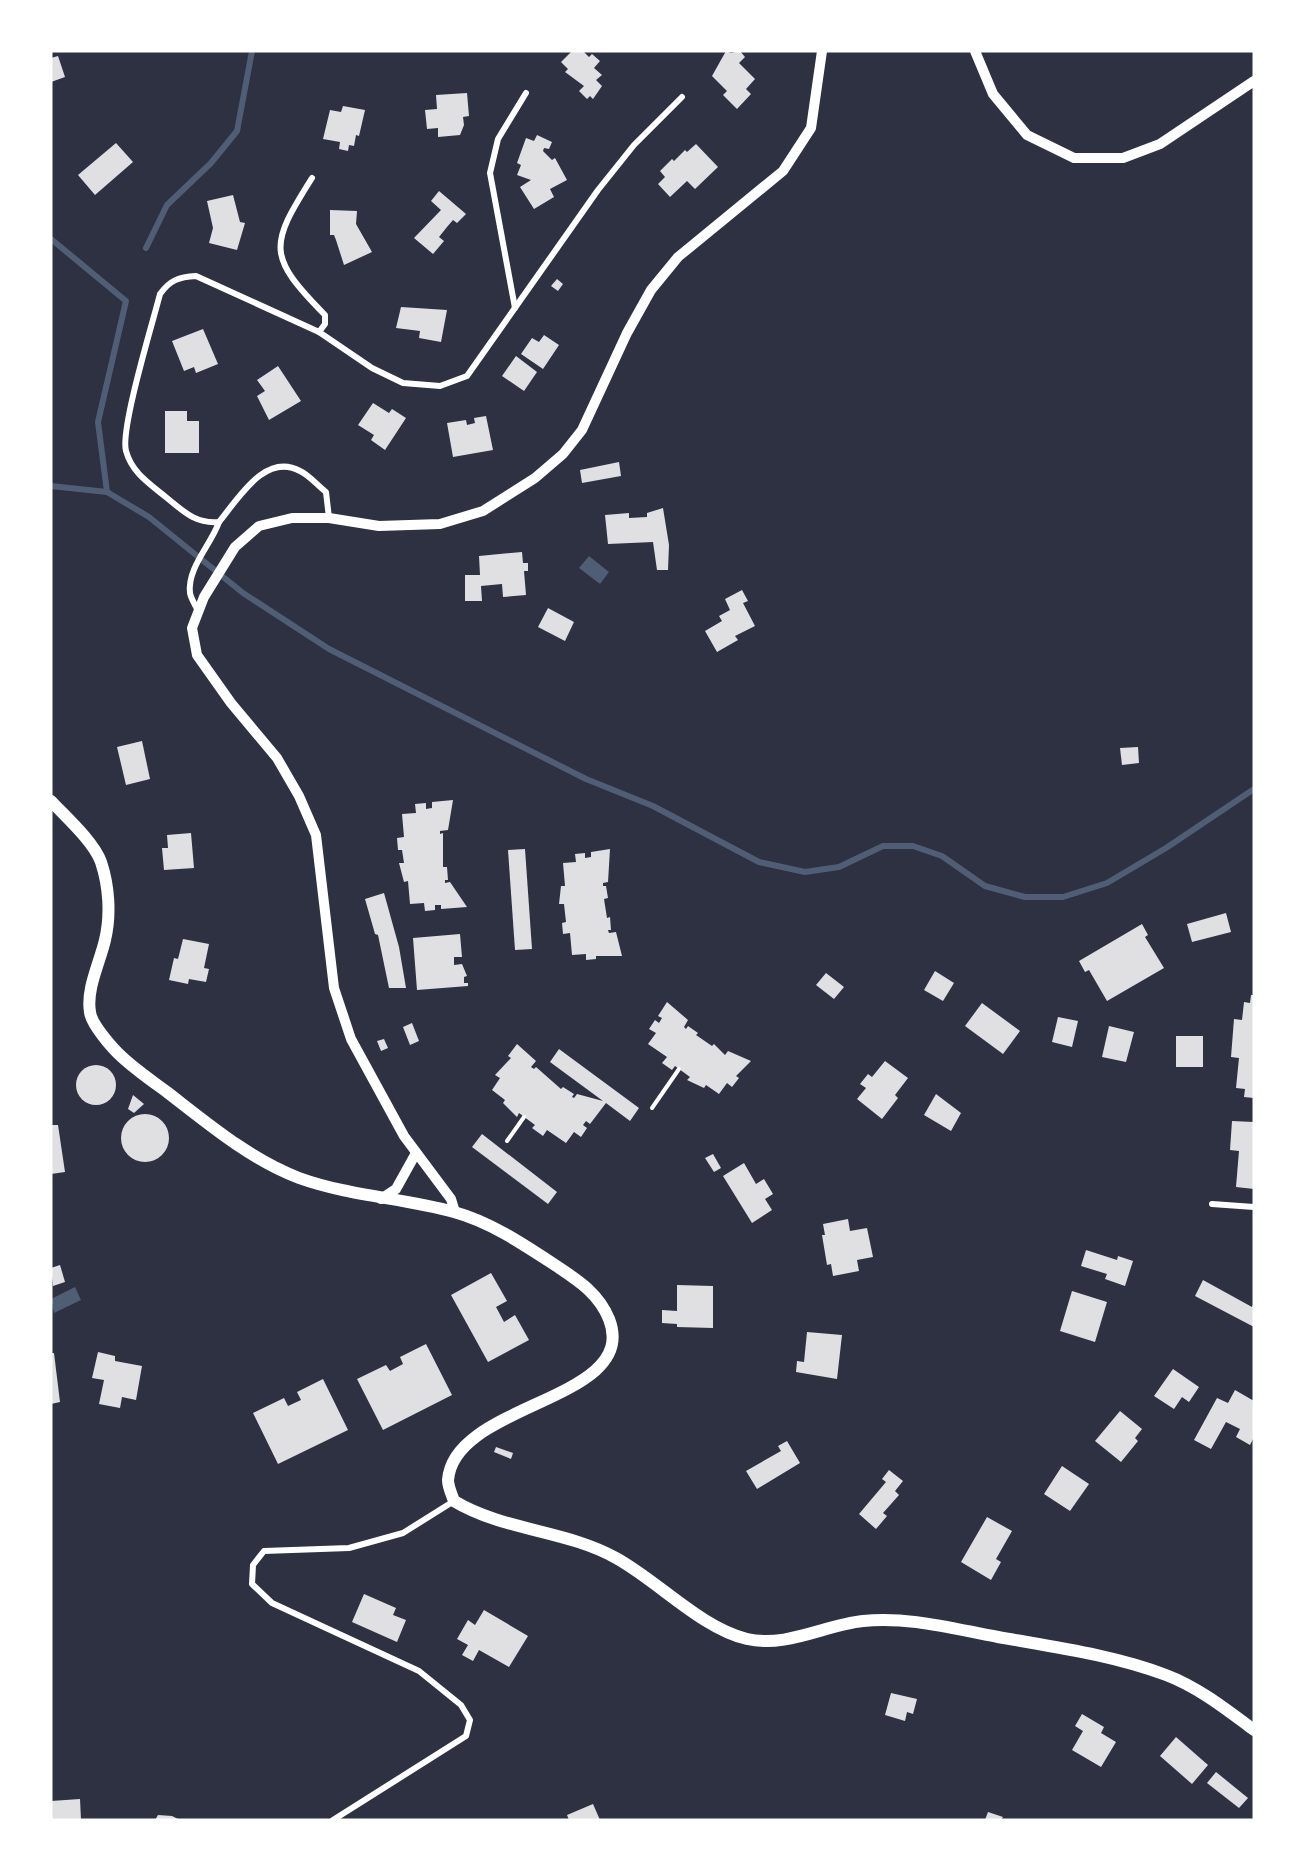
<svg xmlns="http://www.w3.org/2000/svg" width="1305" height="1871" font-family="Lato,sans-serif">
	<style>
		.water { fill: #4f5d75 }
		.lines { fill: none; stroke-linecap: round; stroke-linejoin: round }
		.stream { stroke: #4f5d75; stroke-width: 6 }
		.building { fill: #e0e0e3 }
		.path { stroke: #fff; stroke-width: 4 }
		.minor { stroke: #fff; stroke-width: 6 }
		.tertiary { stroke: #fff; stroke-width: 10 }
		.secondary { stroke: #fff; stroke-width: 12 }
	</style>
	<rect width="100%" height="100%" fill="#2d3142"/>
	<g class="water">
		<polygon points="589,556 609,572 600,584 579,568"/>
		<polygon points="75,1287 81,1300 54,1313 51,1299"/>
	</g>
	<g class="lines">
		<g class="stream">
			<polyline points="51,239 126,301 98,422 107,492"/>
			<polyline points="146,248 167,205 211,163 237,131 252,51"/>
			<polyline points="51,486 107,492 149,517 243,593 329,649 586,779 653,806 759,862 805,872 839,867 883,846 913,846 942,856 985,886 1025,897 1063,897 1107,883 1166,848 1254,789"/>
		</g>
	</g>
	<g class="building">
		<polygon points="572,51 583,51 589,57 592,54 600,61 594,68 602,75 596,80 602,86 593,99 590,96 587,99 579,91 584,86 565,72 568,69 561,62"/>
		<polygon points="726,51 731,53 740,51 745,57 739,63 755,79 746,89 751,94 737,109 723,95 727,91 712,76"/>
		<polygon points="58,56 65,77 51,82 51,58"/>
		<polygon points="467,93 469,116 463,117 464,125 460,135 438,137 438,128 427,129 425,110 437,109 436,95"/>
		<polygon points="343,106 365,110 359,136 356,135 354,146 349,145 348,151 339,149 340,142 323,139 330,110 341,112"/>
		<polygon points="537,135 552,142 549,149 544,148 543,151 552,160 555,158 567,180 550,189 554,197 534,209 520,187 531,180 517,175 521,165 517,163 526,138 534,141"/>
		<polygon points="116,143 133,162 95,195 78,175"/>
		<polygon points="696,144 718,167 695,189 687,181 670,197 658,184 665,177 660,171 672,159 674,161 685,150 687,152"/>
		<polygon points="439,191 466,214 457,223 453,220 447,227 439,237 444,241 433,254 414,238 441,210 431,201"/>
		<polygon points="233,195 240,222 245,223 237,250 209,243 213,228 207,201"/>
		<polygon points="330,210 357,211 356,224 372,252 344,265 336,240 334,235 330,235"/>
		<polygon points="557,279 563,284 558,291 551,286"/>
		<polygon points="401,307 447,310 441,342 419,338 420,331 396,328"/>
		<polygon points="203,329 218,364 196,373 194,367 184,371 172,341"/>
		<polygon points="544,335 559,345 543,369 521,354 532,338 539,342"/>
		<polygon points="516,356 537,372 524,391 502,376"/>
		<polygon points="278,366 301,401 269,420 257,396 265,391 257,380"/>
		<polygon points="373,403 389,413 392,409 406,418 385,450 371,440 374,435 358,425"/>
		<polygon points="165,411 187,411 187,421 199,421 199,453 165,453"/>
		<polygon points="486,416 493,450 453,457 447,423 466,420 467,425 475,423 474,418"/>
		<polygon points="619,462 621,476 582,483 580,470"/>
		<polygon points="663,508 669,545 668,570 657,570 653,542 608,544 605,515 629,513 629,518 647,517 647,513"/>
		<polygon points="522,552 523,563 528,563 528,571 524,571 526,595 503,597 502,584 481,586 482,601 465,601 465,575 480,575 479,556"/>
		<polygon points="742,590 748,601 743,603 755,626 735,636 738,640 717,652 705,631 722,621 719,616 730,610 725,599"/>
		<polygon points="548,608 574,622 565,641 538,627"/>
		<polygon points="142,741 150,779 126,785 117,747"/>
		<polygon points="1138,747 1139,763 1122,765 1120,748"/>
		<polygon points="453,800 448,830 440,831 440,834 443,833 443,867 447,867 448,880 445,880 445,883 450,882 467,907 441,909 441,905 435,905 435,910 425,911 424,903 410,904 408,881 404,882 399,863 404,863 402,850 398,850 397,838 404,837 402,814 416,813 415,804 426,803 426,809 432,808 432,802"/>
		<polygon points="191,833 194,868 164,870 162,848 168,848 167,835"/>
		<polygon points="525,849 532,949 515,950 508,850"/>
		<polygon points="610,849 608,882 603,883 603,886 606,886 608,898 604,899 607,918 610,917 611,930 608,930 609,933 616,932 622,956 596,956 596,959 586,960 586,954 572,955 570,933 563,934 562,923 566,922 564,904 559,904 561,886 565,886 563,863 576,862 575,854 585,853 585,858 591,857 591,852"/>
		<polygon points="384,893 399,947 406,988 389,988 378,935 375,934 365,899"/>
		<polygon points="1226,913 1231,932 1192,942 1187,924"/>
		<polygon points="1142,924 1148,935 1145,937 1164,968 1107,1001 1089,970 1085,972 1079,961"/>
		<polygon points="460,934 462,957 454,957 454,965 462,964 467,976 464,977 464,983 468,983 468,986 417,990 413,938"/>
		<polygon points="183,939 209,944 204,968 209,969 206,982 189,979 188,984 169,980 174,958 178,959"/>
		<polygon points="935,971 954,983 943,1001 924,990"/>
		<polygon points="826,973 844,987 834,999 816,985"/>
		<polygon points="1251,995 1254,995 1254,1098 1244,1097 1245,1089 1236,1088 1239,1058 1231,1057 1234,1019 1242,1020 1244,1002 1250,1003"/>
		<polygon points="667,1002 688,1020 684,1027 686,1029 688,1026 698,1033 696,1035 712,1046 714,1044 725,1055 728,1051 751,1061 736,1076 739,1078 732,1087 727,1083 719,1094 706,1085 704,1088 687,1080 690,1077 675,1066 672,1070 662,1063 667,1057 648,1044 656,1033 649,1029 655,1020 659,1023 662,1018 658,1016"/>
		<polygon points="982,1003 1020,1031 1003,1054 965,1026"/>
		<polygon points="1058,1017 1078,1021 1072,1047 1052,1042"/>
		<polygon points="412,1023 419,1041 410,1045 403,1027"/>
		<polygon points="1109,1026 1134,1032 1126,1062 1102,1057"/>
		<rect x="1176" y="1036" width="27" height="31"/>
		<polygon points="384,1039 388,1048 381,1051 377,1041"/>
		<polygon points="517,1044 536,1061 531,1067 534,1069 536,1067 561,1089 563,1087 574,1094 572,1097 574,1098 577,1094 603,1101 550,1062 559,1049 639,1108 630,1121 606,1103 590,1124 586,1121 583,1125 587,1128 581,1137 574,1132 566,1143 547,1130 543,1136 532,1128 535,1125 519,1113 517,1117 503,1103 505,1100 492,1090 500,1078 495,1075 511,1058 508,1056"/>
		<polygon points="885,1061 908,1078 895,1095 898,1098 882,1119 857,1099 866,1088 860,1084 868,1074 872,1077"/>
		<circle cx="96" cy="1085" r="20"/>
		<polygon points="936,1094 961,1113 951,1131 924,1115"/>
		<polygon points="133,1095 144,1104 134,1113 128,1109"/>
		<circle cx="145" cy="1138" r="24"/>
		<polygon points="1232,1121 1254,1122 1254,1189 1236,1187 1239,1151 1230,1150"/>
		<polygon points="51,1125 58,1125 65,1172 51,1174"/>
		<polygon points="482,1134 557,1192 548,1204 472,1147"/>
		<polygon points="713,1154 721,1168 714,1172 705,1158"/>
		<polygon points="744,1163 756,1184 764,1179 773,1194 765,1199 772,1210 752,1223 723,1176"/>
		<polygon points="848,1219 850,1231 867,1228 873,1257 857,1260 859,1271 833,1276 831,1264 827,1265 822,1235 825,1235 823,1224"/>
		<polygon points="1086,1250 1117,1260 1118,1256 1133,1261 1125,1286 1105,1279 1107,1274 1081,1266"/>
		<polygon points="60,1265 65,1282 53,1286 51,1268"/>
		<polygon points="491,1273 507,1301 496,1307 504,1322 515,1315 529,1340 488,1362 451,1295"/>
		<polygon points="1203,1280 1252,1307 1254,1303 1254,1327 1195,1296"/>
		<polygon points="677,1285 713,1286 713,1328 677,1327 677,1324 662,1323 662,1310 677,1311"/>
		<polygon points="1072,1291 1107,1302 1095,1342 1060,1331"/>
		<polygon points="807,1332 842,1335 837,1379 796,1372 797,1361 804,1362"/>
		<polygon points="426,1344 452,1395 383,1430 357,1379 386,1365 390,1371 403,1364 400,1357"/>
		<polygon points="98,1352 115,1356 115,1361 142,1366 136,1400 122,1397 120,1408 99,1404 104,1380 92,1378"/>
		<polygon points="51,1353 54,1353 60,1402 51,1404"/>
		<polygon points="1173,1369 1199,1387 1189,1402 1182,1397 1174,1409 1154,1396"/>
		<polygon points="323,1379 348,1430 278,1464 253,1413 284,1398 288,1406 301,1400 297,1392"/>
		<polygon points="1235,1390 1254,1401 1254,1437 1250,1445 1236,1437 1240,1429 1226,1422 1211,1449 1194,1440 1217,1398 1228,1403"/>
		<polygon points="1120,1411 1142,1429 1135,1438 1138,1441 1121,1462 1095,1441"/>
		<polygon points="787,1441 800,1463 757,1489 746,1471 781,1451 778,1446"/>
		<polygon points="496,1447 513,1453 511,1459 494,1452"/>
		<polygon points="1062,1466 1089,1484 1070,1511 1044,1494"/>
		<polygon points="889,1470 903,1481 895,1491 899,1495 883,1513 887,1516 876,1529 859,1514 886,1482 882,1479"/>
		<polygon points="987,1517 1012,1531 996,1559 1001,1562 991,1580 961,1562"/>
		<polygon points="364,1594 396,1608 393,1615 406,1620 397,1642 352,1622"/>
		<polygon points="484,1610 528,1636 509,1667 479,1650 473,1661 462,1655 468,1645 457,1639 468,1620 475,1625"/>
		<polygon points="891,1693 917,1699 913,1714 907,1712 905,1721 885,1715"/>
		<polygon points="1082,1714 1104,1727 1101,1733 1116,1742 1101,1767 1072,1750 1083,1731 1075,1726"/>
		<polygon points="1176,1737 1208,1765 1192,1784 1160,1756"/>
		<polygon points="1216,1772 1248,1798 1239,1808 1207,1783"/>
		<polygon points="80,1799 81,1820 51,1820 51,1801"/>
		<polygon points="593,1804 600,1820 569,1820 567,1815"/>
		<polygon points="988,1812 1003,1817 1001,1820 985,1820"/>
		<polygon points="158,1815 172,1816 180,1820 155,1820"/>
	</g>
	<g class="lines">
		<g class="path">
			<polyline points="652,1108 679,1069"/>
			<polyline points="507,1141 524,1117"/>
		</g>
		<g class="minor">
			<path d="M312 178C269 246 267 256 325 315V324L319 332"/>
			<polyline points="515,308 490,173 498,139 526,93"/>
			<path d="M329 518 326 492C317 485 309 475 300 471 265 452 238 499 219 522 196 524 184 512 167 498 150 484 132 473 126 451 120 429 153 322 160 294 170 280 179 277 196 276L319 332 372 368 403 383 440 386 467 376 598 190 634 145 682 97"/>
			<path d="M198 611C196 606 191 599 190 593 187 568 211 545 219 522"/>
			<polyline points="1212,1204 1254,1207"/>
			<polyline points="333,1820 466,1736 470,1720 461,1705 419,1671 272,1603 252,1584 253,1565 264,1551 349,1548 403,1533 454,1501"/>
		</g>
		<g class="tertiary">
			<polyline points="975,51 993,94 1027,135 1074,158 1123,158 1160,144 1254,81"/>
			<polyline points="381,1199 396,1189 416,1153"/>
			<polyline points="455,1212 451,1199 404,1136 351,1039 334,988 316,835 299,796 277,758 231,703 197,655 192,628 204,597 235,547 259,526 292,518 329,518 379,526 440,524 483,511 535,478 563,454 582,430 627,333 651,290 678,257 783,171 811,128 822,51"/>
		</g>
		<path class="secondary" d="M51 801C66 817 94 842 101 862 109 886 111 915 105 940 100 962 86 989 90 1012 91 1024 113 1049 122 1057 136 1070 152 1081 167 1092 207 1123 251 1160 299 1178 349 1196 403 1198 454 1212 491 1222 526 1246 558 1267 579 1281 599 1294 609 1319 641 1401 454 1402 448 1480 448 1487 452 1495 454 1501 504 1531 566 1530 616 1558 658 1581 701 1628 747 1639 786 1648 825 1625 863 1621 907 1616 954 1629 998 1637 1054 1647 1113 1655 1166 1675 1198 1687 1227 1710 1254 1730"/>
	</g>
	<rect width="1305" height="1871" fill="none" stroke="#ffffff" stroke-width="105"/>
</svg>
